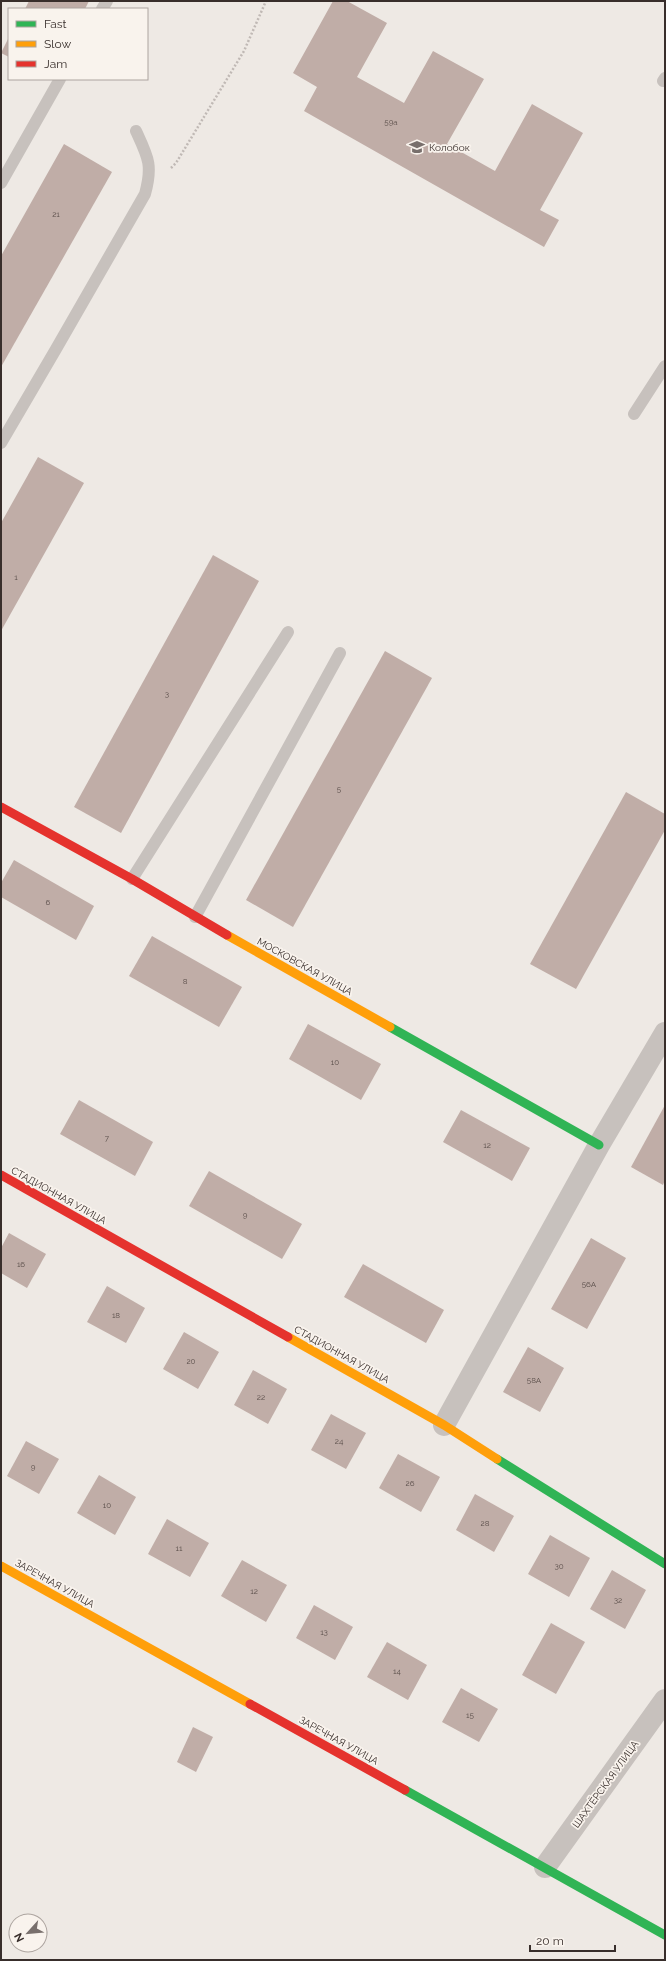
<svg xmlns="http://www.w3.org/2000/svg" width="666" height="1961" font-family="Raleway,sans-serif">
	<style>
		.building { fill: #c0ada7 }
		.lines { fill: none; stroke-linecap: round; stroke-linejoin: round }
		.path { stroke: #c0b9b5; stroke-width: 2.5; stroke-dasharray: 2 2; stroke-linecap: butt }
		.lane { stroke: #c7c1bd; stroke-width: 12 }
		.street { stroke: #c7c1bd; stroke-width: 22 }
		.fast { stroke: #30b455; stroke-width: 9 }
		.slow { stroke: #ff9f0a; stroke-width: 9 }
		.jam { stroke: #e5322d; stroke-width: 9 }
		.labels { text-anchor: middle; stroke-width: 3.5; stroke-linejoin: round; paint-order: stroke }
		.number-label { font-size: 8px; fill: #5a4e4a }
		.poi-label { font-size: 10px; fill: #382e2b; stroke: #f9f3ed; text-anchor: start }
		.street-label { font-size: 10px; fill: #382e2b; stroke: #f9f3ed }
	</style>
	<rect width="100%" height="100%" fill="#eee9e4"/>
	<g class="building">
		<polygon points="29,1 89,1 85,9 25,9"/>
		<polygon points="333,1 347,1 387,23 357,77 404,103 433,51 484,79 447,144 495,171 532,104 583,133 540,210 559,220 544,247 304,111 317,87 293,73"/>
		<polygon points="9,37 9,57 1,53"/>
		<polygon points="64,144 112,172 1,367 1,256"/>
		<polygon points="38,457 84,483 1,631 1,523"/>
		<polygon points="213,555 259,581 121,833 74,807"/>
		<polygon points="385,651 432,678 293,927 246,900"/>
		<polygon points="626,792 665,814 665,830 576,989 530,964"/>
		<polygon points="14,860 94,906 76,940 1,897 1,883"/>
		<polygon points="152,936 242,987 219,1027 129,976"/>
		<polygon points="308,1024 381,1064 361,1100 289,1059"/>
		<polygon points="79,1100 153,1142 135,1176 60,1134"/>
		<polygon points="665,1105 665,1180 663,1185 631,1167"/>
		<polygon points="461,1110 530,1148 512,1181 443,1142"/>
		<polygon points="209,1171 302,1224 282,1259 189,1206"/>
		<polygon points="9,1233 46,1254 27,1288 1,1273 1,1248"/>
		<polygon points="591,1238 626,1258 587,1329 551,1309"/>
		<polygon points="363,1264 444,1310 426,1343 344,1297"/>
		<polygon points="107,1286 145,1308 126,1343 87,1322"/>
		<polygon points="184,1332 219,1352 198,1389 163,1369"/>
		<polygon points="528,1347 564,1368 540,1412 503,1392"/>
		<polygon points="253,1370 287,1389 268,1424 234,1405"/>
		<polygon points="331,1414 366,1433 346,1469 311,1450"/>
		<polygon points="26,1441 59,1459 39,1494 7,1476"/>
		<polygon points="398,1454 440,1477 421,1512 379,1488"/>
		<polygon points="99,1475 136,1497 115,1535 77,1513"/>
		<polygon points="475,1494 514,1516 494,1552 456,1530"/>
		<polygon points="167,1519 209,1543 190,1577 148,1554"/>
		<polygon points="550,1535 590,1558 569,1597 528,1574"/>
		<polygon points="242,1560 287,1585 266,1622 221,1596"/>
		<polygon points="612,1570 646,1590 625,1629 590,1609"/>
		<polygon points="314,1605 353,1627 335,1660 296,1638"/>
		<polygon points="551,1623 585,1642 556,1694 522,1675"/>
		<polygon points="387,1642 427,1665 408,1700 367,1677"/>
		<polygon points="461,1688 498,1709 479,1742 442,1722"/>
		<polygon points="193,1727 213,1737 196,1772 177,1762"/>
	</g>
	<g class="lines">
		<polyline class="path" points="171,168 176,163 244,51 266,1"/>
		<g class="lane">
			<polyline points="102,9 107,1"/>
			<polyline points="663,81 665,78"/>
			<polyline points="1,183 60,79"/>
			<polyline points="634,414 665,366"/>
			<path d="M1 443 56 349 145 194C153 165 148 157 136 131"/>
			<polyline points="132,879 288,632"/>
			<polyline points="195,917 340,653"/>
		</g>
		<g class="street">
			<polyline points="444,1425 599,1145 665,1033"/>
			<polyline points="545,1867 665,1700"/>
		</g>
		<g class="fast">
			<polyline points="390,1027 599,1145"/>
			<polyline points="497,1459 665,1564"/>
			<polyline points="405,1790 665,1935"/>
		</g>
		<g class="slow">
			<polyline points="227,935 390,1027"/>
			<polyline points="288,1337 444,1425 497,1459"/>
			<polyline points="1,1566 250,1704"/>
		</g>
		<g class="jam">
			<polyline points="1,807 132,879 227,935"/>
			<polyline points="1,1175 288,1337"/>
			<polyline points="250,1704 405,1790"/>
		</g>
	</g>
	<defs>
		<symbol id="school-bare" viewBox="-9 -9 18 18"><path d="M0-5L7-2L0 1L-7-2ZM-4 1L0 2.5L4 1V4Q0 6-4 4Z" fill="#786f6c" stroke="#f9f3ed" stroke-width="2.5" paint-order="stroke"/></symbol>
	</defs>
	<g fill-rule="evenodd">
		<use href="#school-bare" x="406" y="136" width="22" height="22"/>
	</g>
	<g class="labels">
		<g class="number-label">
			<text x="391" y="125">59а</text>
			<text x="56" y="217">21</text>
			<text x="16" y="580">1</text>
			<text x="167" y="697">3</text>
			<text x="339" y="792">5</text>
			<text x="48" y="905">6</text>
			<text x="185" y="984">8</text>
			<text x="335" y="1065">10</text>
			<text x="107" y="1141">7</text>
			<text x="487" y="1148">12</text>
			<text x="245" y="1218">9</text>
			<text x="21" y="1267">16</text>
			<text x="589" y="1287">56А</text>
			<text x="116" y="1318">18</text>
			<text x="191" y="1364">20</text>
			<text x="534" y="1383">58А</text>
			<text x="261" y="1400">22</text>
			<text x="339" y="1444">24</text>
			<text x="33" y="1470">9</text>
			<text x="410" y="1486">26</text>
			<text x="107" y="1508">10</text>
			<text x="485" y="1526">28</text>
			<text x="179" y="1551">11</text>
			<text x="559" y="1569">30</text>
			<text x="254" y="1594">12</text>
			<text x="618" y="1603">32</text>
			<text x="324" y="1635">13</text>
			<text x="397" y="1674">14</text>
			<text x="470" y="1718">15</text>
		</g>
		<g class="poi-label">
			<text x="429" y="151">Колобок</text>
		</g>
		<g class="street-label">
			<text transform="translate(305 966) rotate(29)" y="4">МОСКОВСКАЯ УЛИЦА</text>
			<text transform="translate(59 1195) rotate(29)" y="4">СТАДИОННАЯ УЛИЦА</text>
			<text transform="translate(342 1354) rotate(29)" y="4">СТАДИОННАЯ УЛИЦА</text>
			<text transform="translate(55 1583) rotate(29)" y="4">ЗАРЕЧНАЯ УЛИЦА</text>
			<text transform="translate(339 1740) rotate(29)" y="4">ЗАРЕЧНАЯ УЛИЦА</text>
			<text transform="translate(605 1784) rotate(-54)" y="4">ШАХТЁРСКАЯ УЛИЦА</text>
		</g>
	</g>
	<rect width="666" height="1961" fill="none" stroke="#382e2b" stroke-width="4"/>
	<rect x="8" y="8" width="140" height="72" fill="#f9f3ed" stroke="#aca49f"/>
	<rect x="16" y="21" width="20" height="6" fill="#30b455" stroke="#aca49f"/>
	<text x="44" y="28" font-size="12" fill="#382e2b">Fast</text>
	<rect x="16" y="41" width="20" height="6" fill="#ff9f0a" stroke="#aca49f"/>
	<text x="44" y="48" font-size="12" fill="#382e2b">Slow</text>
	<rect x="16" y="61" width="20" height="6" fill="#e5322d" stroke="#aca49f"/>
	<text x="44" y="68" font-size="12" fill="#382e2b">Jam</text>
	<g transform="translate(28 1933) rotate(243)"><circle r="19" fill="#f9f3ed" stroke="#aca49f"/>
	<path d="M0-3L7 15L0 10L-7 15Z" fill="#786f6c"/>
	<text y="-6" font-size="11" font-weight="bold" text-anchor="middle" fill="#382e2b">N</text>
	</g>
	<path d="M530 1945v6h85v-6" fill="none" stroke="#382e2b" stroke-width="2"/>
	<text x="536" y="1945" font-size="12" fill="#382e2b" stroke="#f9f3ed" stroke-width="3" paint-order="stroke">20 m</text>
</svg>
